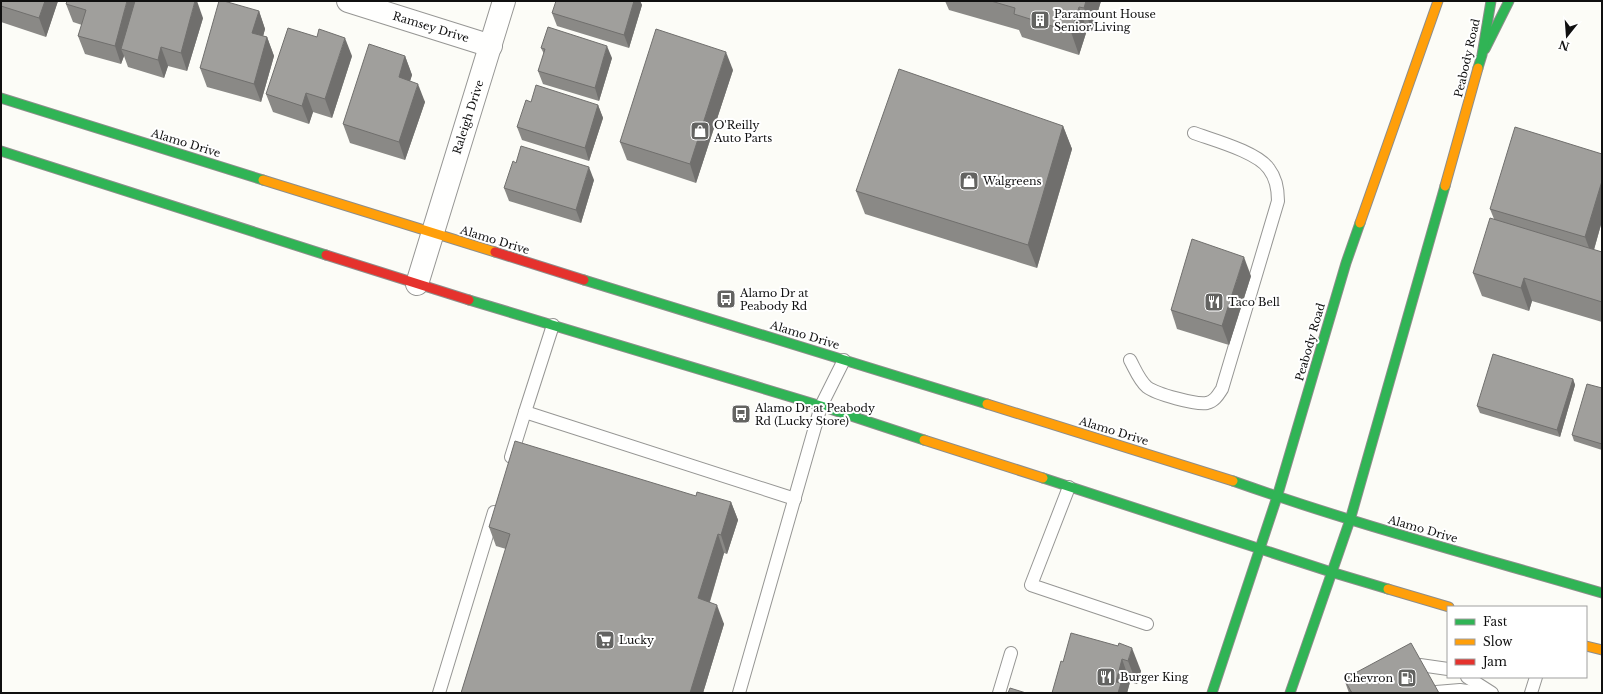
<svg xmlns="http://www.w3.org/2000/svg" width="1603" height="694" font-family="'Libre Baskerville',serif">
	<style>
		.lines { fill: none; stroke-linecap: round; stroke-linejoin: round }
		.lane-casing { stroke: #969694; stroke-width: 14 }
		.street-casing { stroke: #969694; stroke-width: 24 }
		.fast-casing { stroke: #8d8d8b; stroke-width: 11 }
		.slow-casing { stroke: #8d8d8b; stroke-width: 11 }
		.jam-casing { stroke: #8d8d8b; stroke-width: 11 }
		.lane { stroke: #fffffe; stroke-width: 12 }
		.street { stroke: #fffffe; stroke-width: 22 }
		.fast { stroke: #30b455; stroke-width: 9 }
		.slow { stroke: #ff9f0a; stroke-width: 9 }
		.jam { stroke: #e5322d; stroke-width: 9 }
		.wall { fill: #8a8986 }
		.shaded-wall { fill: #706f6d }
		.building { fill: #a09f9c; stroke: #706f6d }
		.labels { text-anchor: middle; stroke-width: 4; stroke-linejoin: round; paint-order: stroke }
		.poi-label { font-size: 11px; fill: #101010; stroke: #fff; text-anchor: start }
		.street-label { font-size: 11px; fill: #101010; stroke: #fff }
	</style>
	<rect width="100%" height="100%" fill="#fcfcf7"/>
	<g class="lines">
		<defs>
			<g id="lane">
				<path d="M1130 360C1135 369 1139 380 1147 387 1156 394 1196 405 1207 403 1215 401 1218 395 1222 389L1278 201C1278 190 1276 178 1269 169 1258 152 1213 140 1194 133"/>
				<polyline points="525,412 553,325"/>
				<polyline points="511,457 525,412 795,499"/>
				<polyline points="1069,487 1031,585 1147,624"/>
				<polyline points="1420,665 1448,669"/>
				<polyline points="1467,677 1492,693"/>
				<polyline points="1436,692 1460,690 1481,693"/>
				<polyline points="439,693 494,512"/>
				<polyline points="739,693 821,406 844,360"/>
				<polyline points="999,693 1011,653"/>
				<polyline points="1531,693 1536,677"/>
			</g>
			<g id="street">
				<polyline points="348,1 491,46"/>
				<polyline points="417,284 504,1"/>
			</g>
			<g id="fast">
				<polyline points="1485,49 1509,1"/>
				<polyline points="1478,68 1482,55 1491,1"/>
				<polyline points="1,98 263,180"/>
				<polyline points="1,151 326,255"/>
				<polyline points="584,280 987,404"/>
				<polyline points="469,300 821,406 924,440"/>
				<polyline points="1043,478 1331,572 1388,589"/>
				<path d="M1233 481C1354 524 1479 557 1602 593"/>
				<polyline points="1212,693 1277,497 1346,263 1360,223"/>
				<polyline points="1290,693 1350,520 1445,186"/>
			</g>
			<g id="slow">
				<polyline points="263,180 495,252"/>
				<polyline points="1445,186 1478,68"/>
				<polyline points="1360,223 1438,1"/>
				<polyline points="987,404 1233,481"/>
				<polyline points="924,440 1043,478"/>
				<polyline points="1388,589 1449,607"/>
				<polyline points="1586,646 1602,650"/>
			</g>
			<g id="jam">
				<polyline points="495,252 584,280"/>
				<polyline points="326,255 469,300"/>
			</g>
		</defs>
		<use href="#lane" class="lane-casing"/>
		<use href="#street" class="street-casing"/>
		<use href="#fast" class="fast-casing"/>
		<use href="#slow" class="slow-casing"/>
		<use href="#jam" class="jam-casing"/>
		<use href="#lane" class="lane"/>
		<use href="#street" class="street"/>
		<use href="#fast" class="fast"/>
		<use href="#slow" class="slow"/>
		<use href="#jam" class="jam"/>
	</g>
	<g class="wall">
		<polygon points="1,1 58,1 46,37 1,22"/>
		<polygon points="634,1 640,1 642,5 629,48 557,26 552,13"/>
		<polygon points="945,1 1101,1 1092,31 1087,30 1079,55 1022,37 1019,30 949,10"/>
		<polygon points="66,4 203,18 187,71 168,66 164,78 128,67 124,56 121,64 85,54 78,36 82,25 73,22"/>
		<polygon points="259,11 265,29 263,36 267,37 274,56 261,102 207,87 200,68"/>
		<polygon points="541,48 612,58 599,101 543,84 538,71 544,54"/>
		<polygon points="352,56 332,118 313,112 309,124 273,112 266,94"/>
		<polygon points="405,56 412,75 410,81 425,102 405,160 350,143 343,124"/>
		<polygon points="733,70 696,183 627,160 620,142"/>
		<polygon points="531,102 598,105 603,118 589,161 522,140 517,127"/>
		<polygon points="1063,126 1072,149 1037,268 865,214 856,191"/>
		<polygon points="1602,154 1602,221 1594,250 1602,252 1602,322 1532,301 1529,311 1482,296 1473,273 1494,219 1490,209"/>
		<polygon points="594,180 581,223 509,201 504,188"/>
		<polygon points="1251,276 1229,345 1177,329 1171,310"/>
		<polygon points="1573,379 1575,385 1560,437 1480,413 1477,406"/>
		<polygon points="1602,388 1602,450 1574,441 1572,435"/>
		<polygon points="696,496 731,502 738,520 727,554 724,553 710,602 724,624 703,693 461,693 506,549 496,546 489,527"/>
		<polygon points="1118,646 1141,671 1137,684 1130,682 1127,693 1052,693 1063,662"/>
		<polygon points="1344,679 1439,693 1349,693"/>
	</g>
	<g class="shaded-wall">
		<polygon points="45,1 58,1 46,37 39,18"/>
		<polygon points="127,1 139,1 121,49 124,56 121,64 115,46"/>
		<polygon points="195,1 197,1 203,18 187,71 181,53"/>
		<polygon points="634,1 640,1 642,5 629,48 624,35"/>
		<polygon points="1086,1 1101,1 1092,31 1084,8"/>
		<polygon points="1079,7 1087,30 1079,55 1071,32"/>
		<polygon points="259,11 265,29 259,52 252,33"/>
		<polygon points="267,37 274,56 261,102 254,84"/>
		<polygon points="345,38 352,56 332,118 325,99"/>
		<polygon points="607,46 612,58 599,101 595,88"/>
		<polygon points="161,47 168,66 164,78 158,60"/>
		<polygon points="726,52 733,70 696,183 690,164"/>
		<polygon points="405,56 412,75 405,96 399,77"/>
		<polygon points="418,84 425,102 405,160 399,142"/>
		<polygon points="306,93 313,112 309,124 302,106"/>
		<polygon points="598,105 603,118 589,161 585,148"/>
		<polygon points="1063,126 1072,149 1037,268 1028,245"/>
		<polygon points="589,167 594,180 581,223 576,210"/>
		<polygon points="1602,181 1602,221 1592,256 1585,237"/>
		<polygon points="1244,257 1251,276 1229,345 1222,326"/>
		<polygon points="1524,278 1532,301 1529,311 1521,288"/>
		<polygon points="1573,379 1575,385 1560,437 1557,430"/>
		<polygon points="731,502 738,520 727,554 721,535"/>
		<polygon points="718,534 724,553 705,617 698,598"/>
		<polygon points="717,605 724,624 703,693 690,693"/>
		<polygon points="1132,648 1141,671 1137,684 1128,661"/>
		<polygon points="1122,659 1130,682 1127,693 1118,693 1116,682"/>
	</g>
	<g class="building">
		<polygon points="1,1 45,1 39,18 1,6"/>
		<polygon points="67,1 127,1 115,46 78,36 86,10 66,4"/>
		<polygon points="135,1 195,1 181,53 161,47 158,60 121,49"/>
		<polygon points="219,1 224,1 259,11 252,33 267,37 254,84 200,68"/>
		<polygon points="556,1 634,1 624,35 552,13"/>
		<polygon points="991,1 1086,1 1084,8 1079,7 1071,32 1014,14 1015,8"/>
		<polygon points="548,27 607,46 595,88 538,71 545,49 541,48"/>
		<polygon points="288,28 317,37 319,29 345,38 325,99 306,93 302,106 266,94"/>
		<polygon points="656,29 726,52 690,164 620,142"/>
		<polygon points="369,44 405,56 399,77 418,84 399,142 343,124"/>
		<polygon points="899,69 1063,126 1028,245 856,191"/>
		<polygon points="536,85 598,105 585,148 517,127 526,100 531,102"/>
		<polygon points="1515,127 1602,154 1602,181 1585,237 1490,209"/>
		<polygon points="521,146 589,167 576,210 504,188 513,161 516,163"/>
		<polygon points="1490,218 1602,252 1602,302 1524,278 1521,288 1473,273"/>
		<polygon points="1192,239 1244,257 1222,326 1171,310"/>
		<polygon points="1493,354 1573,379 1557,430 1477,406"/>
		<polygon points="1587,384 1602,388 1602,444 1572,435"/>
		<polygon points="515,441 696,496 697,492 731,502 721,535 718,534 698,598 717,605 690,693 461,693 510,534 489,527"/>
		<polygon points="1071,633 1118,646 1119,643 1132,648 1128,661 1122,659 1116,682 1121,683 1118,693 1052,693 1061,661 1063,662"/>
		<polygon points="1411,643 1439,693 1352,693 1344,679"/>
		<polygon points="1010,688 1026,693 1008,693"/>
	</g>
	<defs>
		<symbol id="building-square" viewBox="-11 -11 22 22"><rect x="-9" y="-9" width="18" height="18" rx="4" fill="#636361" stroke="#fff"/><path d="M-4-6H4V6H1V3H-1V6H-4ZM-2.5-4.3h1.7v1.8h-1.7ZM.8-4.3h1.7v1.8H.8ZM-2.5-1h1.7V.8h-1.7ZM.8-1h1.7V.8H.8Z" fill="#fff"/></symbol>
		<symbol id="shop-square" viewBox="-11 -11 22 22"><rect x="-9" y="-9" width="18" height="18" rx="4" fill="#636361" stroke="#fff"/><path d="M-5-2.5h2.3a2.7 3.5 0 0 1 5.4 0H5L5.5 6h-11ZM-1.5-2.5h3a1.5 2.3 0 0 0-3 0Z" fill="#fff"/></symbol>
		<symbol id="bus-square" viewBox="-11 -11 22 22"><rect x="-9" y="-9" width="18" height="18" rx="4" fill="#636361" stroke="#fff"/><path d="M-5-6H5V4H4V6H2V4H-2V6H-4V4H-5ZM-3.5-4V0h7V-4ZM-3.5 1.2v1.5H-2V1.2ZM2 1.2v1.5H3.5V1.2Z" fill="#fff"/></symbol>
		<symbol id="restaurant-square" viewBox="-11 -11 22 22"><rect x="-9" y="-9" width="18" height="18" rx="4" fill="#636361" stroke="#fff"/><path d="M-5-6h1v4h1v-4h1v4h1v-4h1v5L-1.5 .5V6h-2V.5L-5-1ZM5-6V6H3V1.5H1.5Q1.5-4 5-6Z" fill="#fff"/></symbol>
		<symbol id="supermarket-square" viewBox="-11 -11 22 22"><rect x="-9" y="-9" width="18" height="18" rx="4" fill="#636361" stroke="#fff"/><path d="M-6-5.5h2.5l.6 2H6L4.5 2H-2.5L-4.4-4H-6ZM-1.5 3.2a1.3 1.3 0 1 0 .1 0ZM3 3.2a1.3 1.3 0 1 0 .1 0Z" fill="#fff"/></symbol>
		<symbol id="fuel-square" viewBox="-11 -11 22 22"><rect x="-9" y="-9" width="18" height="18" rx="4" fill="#636361" stroke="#fff"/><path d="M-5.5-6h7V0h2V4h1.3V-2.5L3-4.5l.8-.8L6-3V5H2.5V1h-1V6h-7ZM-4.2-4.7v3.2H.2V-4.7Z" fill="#fff"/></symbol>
	</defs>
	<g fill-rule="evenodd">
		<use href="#building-square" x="1029" y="9" width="22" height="22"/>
		<use href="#shop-square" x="689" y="120" width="22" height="22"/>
		<use href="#shop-square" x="958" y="170" width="22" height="22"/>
		<use href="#bus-square" x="715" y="288" width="22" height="22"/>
		<use href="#restaurant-square" x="1203" y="291" width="22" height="22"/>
		<use href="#bus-square" x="730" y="403" width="22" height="22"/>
		<use href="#supermarket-square" x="594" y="629" width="22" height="22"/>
		<use href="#restaurant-square" x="1095" y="666" width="22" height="22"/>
		<use href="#fuel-square" x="1396" y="667" width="22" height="22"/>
	</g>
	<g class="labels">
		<g class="poi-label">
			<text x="1054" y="18">Paramount House<tspan x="1054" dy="13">Senior Living</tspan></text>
			<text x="714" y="129">O'Reilly<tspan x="714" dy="13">Auto Parts</tspan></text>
			<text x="983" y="185">Walgreens</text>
			<text x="740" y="297">Alamo Dr at<tspan x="740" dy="13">Peabody Rd</tspan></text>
			<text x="1228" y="306">Taco Bell</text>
			<text x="755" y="412">Alamo Dr at Peabody<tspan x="755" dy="13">Rd (Lucky Store)</tspan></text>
			<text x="619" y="644">Lucky</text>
			<text x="1120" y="681">Burger King</text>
			<text x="1393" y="682" text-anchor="end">Chevron</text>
		</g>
		<g class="street-label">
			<text transform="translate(431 27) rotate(17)" y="4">Ramsey Drive</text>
			<text transform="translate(1467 58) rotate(-77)" y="4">Peabody Road</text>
			<text transform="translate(468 117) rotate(-72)" y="4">Raleigh Drive</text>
			<text transform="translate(186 143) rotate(17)" y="4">Alamo Drive</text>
			<text transform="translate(495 240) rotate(17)" y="4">Alamo Drive</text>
			<text transform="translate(805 335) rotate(17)" y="4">Alamo Drive</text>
			<text transform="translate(1310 342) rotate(-74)" y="4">Peabody Road</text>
			<text transform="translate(1114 431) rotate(17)" y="4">Alamo Drive</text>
			<text transform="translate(1423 529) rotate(16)" y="4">Alamo Drive</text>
		</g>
	</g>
	<rect width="1603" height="694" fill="none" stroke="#101010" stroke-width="4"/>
	<rect x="1447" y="606" width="140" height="72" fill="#ffffff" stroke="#9f9f9f"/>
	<rect x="1455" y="619" width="20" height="6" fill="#30b455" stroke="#9f9f9f"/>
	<text x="1483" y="626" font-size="12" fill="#101010">Fast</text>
	<rect x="1455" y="639" width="20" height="6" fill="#ff9f0a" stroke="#9f9f9f"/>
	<text x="1483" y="646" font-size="12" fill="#101010">Slow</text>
	<rect x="1455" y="659" width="20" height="6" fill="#e5322d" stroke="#9f9f9f"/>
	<text x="1483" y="666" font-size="12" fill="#101010">Jam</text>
	<g transform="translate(1567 36) rotate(197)" stroke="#ffffff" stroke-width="3" paint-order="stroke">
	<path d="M0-3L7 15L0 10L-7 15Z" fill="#101010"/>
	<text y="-6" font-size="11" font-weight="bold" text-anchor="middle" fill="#101010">N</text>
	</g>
</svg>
